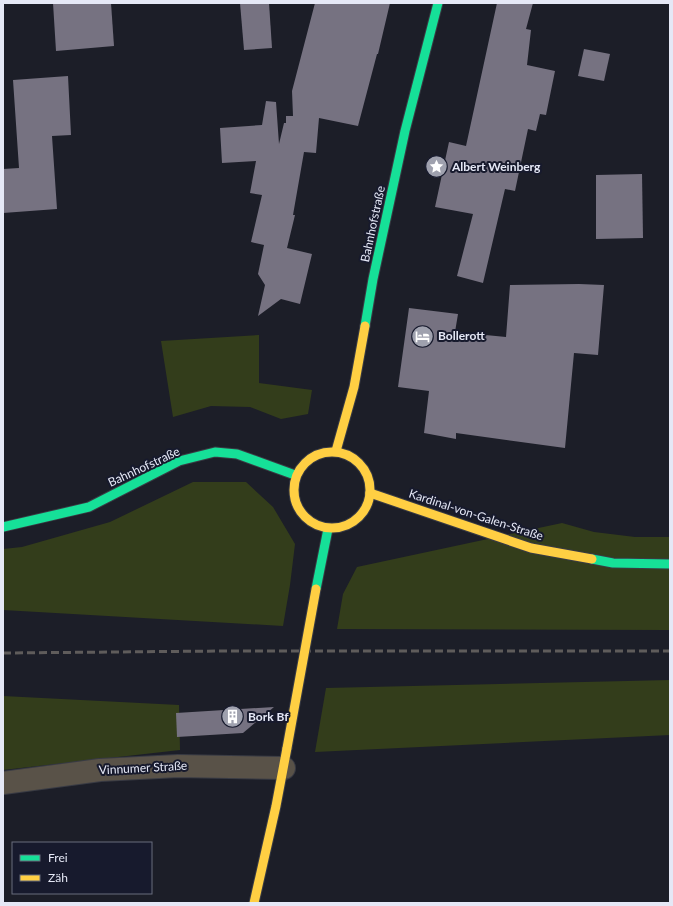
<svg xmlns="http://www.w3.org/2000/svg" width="673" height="906" font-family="Lato,sans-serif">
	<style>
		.green { fill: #333d1b }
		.building { fill: #767281 }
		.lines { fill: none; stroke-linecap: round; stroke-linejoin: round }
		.street-casing { stroke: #393b44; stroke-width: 24 }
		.fast-casing { stroke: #393b44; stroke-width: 11 }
		.slow-casing { stroke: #393b44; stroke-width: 11 }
		.street { stroke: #595248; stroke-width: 22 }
		.fast { stroke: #16e098; stroke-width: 9 }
		.slow { stroke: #ffcf43; stroke-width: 9 }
		.rail { stroke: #5f5c5b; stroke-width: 3; stroke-dasharray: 8 4; stroke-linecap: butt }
		.slow-bridge-casing { stroke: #393b44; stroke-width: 11; stroke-linecap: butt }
		.slow-bridge { stroke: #ffcf43; stroke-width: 9 }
		.labels { text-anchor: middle; stroke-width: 4; stroke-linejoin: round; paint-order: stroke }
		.poi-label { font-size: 12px; font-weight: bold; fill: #e5e8f6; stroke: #171a2d; text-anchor: start }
		.street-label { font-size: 12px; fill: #e5e8f6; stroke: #171a2d }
	</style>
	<rect width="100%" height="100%" fill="#1c1e28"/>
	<g class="green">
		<polygon points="259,335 259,383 312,390 308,414 281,419 250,407 211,406 173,417 161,341"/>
		<polygon points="193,482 246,482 273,507 295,544 290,585 283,626 3,610 3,549 22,547 110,522"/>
		<polygon points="562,523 594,532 635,537 670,537 670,630 337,629 343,594 357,567"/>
		<polygon points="670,680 670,735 315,752 326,688"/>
		<polygon points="3,696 179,705 180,750 3,770"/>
	</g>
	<g class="building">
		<polygon points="53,3 111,3 114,46 56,51"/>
		<polygon points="240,3 269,3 272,48 244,50"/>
		<polygon points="315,3 390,3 378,54 377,54 358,126 319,118 316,153 304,152 293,215 295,215 287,248 312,254 300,304 281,299 258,316 265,285 258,274 264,245 251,242 262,195 250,193 256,161 222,163 220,128 262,125 266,101 276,102 279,144 284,123 286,123 286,116 293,116 292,91"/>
		<polygon points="497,3 533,3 526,29 531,30 527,65 555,71 546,115 540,114 536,131 528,129 515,191 505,189 483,283 457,276 473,214 435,207 449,142 466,146"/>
		<polygon points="584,49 610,54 604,81 578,76"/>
		<polygon points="68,76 71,135 52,136 57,209 3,213 3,169 19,168 13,80"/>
		<polygon points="642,174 643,238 596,239 596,175"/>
		<polygon points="579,284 604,285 598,355 574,353 565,448 456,433 456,439 424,433 429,391 398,387 409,308 458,314 455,332 506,337 510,285"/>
		<polygon points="274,707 243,733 177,737 176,713"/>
	</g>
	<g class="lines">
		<defs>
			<polyline id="street" points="3,783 100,770 178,766 284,768"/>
			<g id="fast">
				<polyline points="365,326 373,279 405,131 438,3"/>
				<polyline points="3,527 89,507 179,461 215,452 237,454 295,475"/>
				<polyline points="592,559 613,563 670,564"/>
				<polyline points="316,589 328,529"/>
			</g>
			<g id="slow">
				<polyline points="336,451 354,387 365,326"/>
				<circle cx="332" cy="490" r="38"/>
				<polyline points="370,493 531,548 592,559"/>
				<polyline points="254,903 276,806 287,748"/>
			</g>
		</defs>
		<use href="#street" class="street-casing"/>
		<use href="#fast" class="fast-casing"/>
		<use href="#slow" class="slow-casing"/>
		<use href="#street" class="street"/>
		<use href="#fast" class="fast"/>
		<use href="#slow" class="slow"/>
		<polyline class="rail" points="3,653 224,651 670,651"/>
		<defs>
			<polyline id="slow-bridge" points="287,748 316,589"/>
		</defs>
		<use href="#slow-bridge" class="slow-bridge-casing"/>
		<use href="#slow-bridge" class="slow-bridge"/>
	</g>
	<defs>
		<symbol id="sight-disc" viewBox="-11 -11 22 22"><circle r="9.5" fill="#9fa1ae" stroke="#171a2d"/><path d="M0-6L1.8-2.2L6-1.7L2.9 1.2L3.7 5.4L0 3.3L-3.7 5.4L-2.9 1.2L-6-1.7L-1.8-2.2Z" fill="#fff"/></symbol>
		<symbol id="hotel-disc" viewBox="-11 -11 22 22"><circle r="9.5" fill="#9fa1ae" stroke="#171a2d"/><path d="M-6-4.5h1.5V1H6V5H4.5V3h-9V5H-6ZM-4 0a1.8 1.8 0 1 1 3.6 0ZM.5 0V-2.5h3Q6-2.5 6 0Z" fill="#fff"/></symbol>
		<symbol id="building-disc" viewBox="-11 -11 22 22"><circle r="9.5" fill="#9fa1ae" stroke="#171a2d"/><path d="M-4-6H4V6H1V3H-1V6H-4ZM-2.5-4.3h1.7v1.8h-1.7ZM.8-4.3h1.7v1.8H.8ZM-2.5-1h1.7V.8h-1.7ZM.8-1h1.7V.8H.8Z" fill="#fff"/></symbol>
	</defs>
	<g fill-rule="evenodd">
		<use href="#sight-disc" x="424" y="154" width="25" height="25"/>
		<use href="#hotel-disc" x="410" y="324" width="25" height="25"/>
		<use href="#building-disc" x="220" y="704" width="25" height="25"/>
	</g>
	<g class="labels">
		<g class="poi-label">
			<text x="452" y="171">Albert Weinberg</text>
			<text x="438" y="340">Bollerott</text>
			<text x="248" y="721">Bork Bf</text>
		</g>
		<g class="street-label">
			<text transform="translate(373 224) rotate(-78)" y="4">Bahnhofstraße</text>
			<text transform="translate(144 467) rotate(-25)" y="4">Bahnhofstraße</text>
			<text transform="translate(476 515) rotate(18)" y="4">Kardinal-von-Galen-Straße</text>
			<text transform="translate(143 768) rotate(-3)" y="4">Vinnumer Straße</text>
		</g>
	</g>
	<rect width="673" height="906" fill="none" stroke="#e5e8f6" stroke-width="8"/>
	<rect x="12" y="842" width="140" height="52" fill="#171a2d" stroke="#696c7d"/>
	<rect x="20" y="855" width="20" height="6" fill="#16e098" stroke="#696c7d"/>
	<text x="48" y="862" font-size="12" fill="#e5e8f6">Frei</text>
	<rect x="20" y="875" width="20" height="6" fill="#ffcf43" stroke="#696c7d"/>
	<text x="48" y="882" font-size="12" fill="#e5e8f6">Zäh</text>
</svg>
